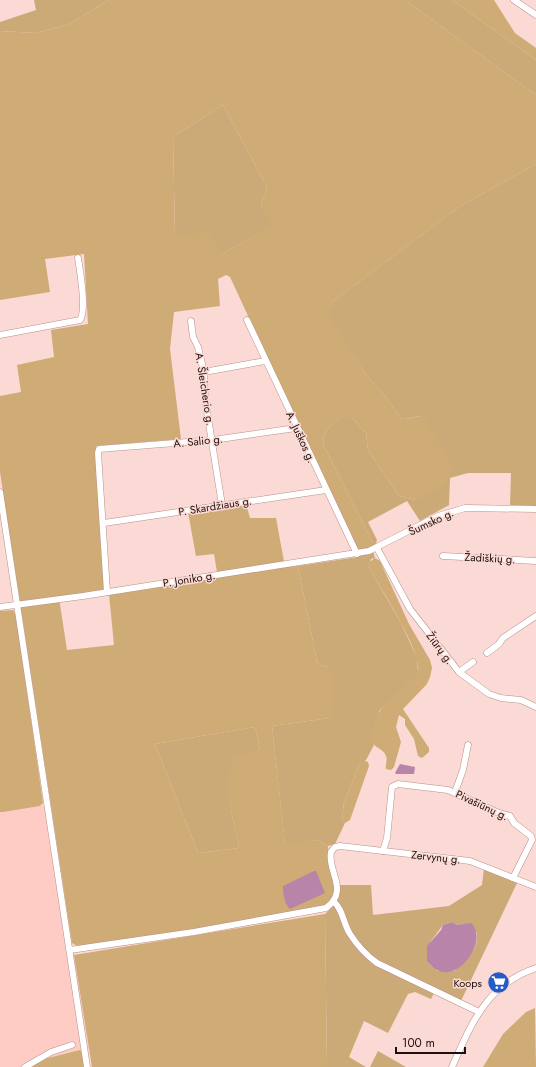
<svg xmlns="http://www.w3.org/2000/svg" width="536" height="1067" font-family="Jost,sans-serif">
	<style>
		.built { fill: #feccc5 }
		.green { fill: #cbaa77; fill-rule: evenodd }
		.forest { fill: #cfab75; fill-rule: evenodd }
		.water { fill: #b884a9 }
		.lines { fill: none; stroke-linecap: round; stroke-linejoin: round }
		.minor-casing { stroke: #b8918c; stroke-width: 7 }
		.minor { stroke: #fff; stroke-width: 6 }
		.labels { text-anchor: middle; stroke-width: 3; stroke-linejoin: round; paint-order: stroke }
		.street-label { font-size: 11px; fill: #1e100e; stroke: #fbd9d4 }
		.poi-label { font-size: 11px; fill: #1e100e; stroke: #fbd9d4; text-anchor: end }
	</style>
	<rect width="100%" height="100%" fill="#fbd9d4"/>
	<polygon class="built" points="40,806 51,806 89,1049 44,1059 29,1067 0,1067 0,812"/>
	<g class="green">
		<polygon points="34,0 109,0 69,24 36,33 0,31 0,22 36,10"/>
		<polygon points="405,0 452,0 536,60 536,95"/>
		<polygon points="223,105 267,187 261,204 274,226 223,253 175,236 173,137"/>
		<path d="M536 164V506L510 505 511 473H468L450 478 449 505 420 521 407 501 368 522 377 540 375 546 372 548 375 558 371 559 368 566 401 623 417 658 418 672 416 677 379 711 372 742 374 745 366 760 360 763 344 802 342 819 345 823 335 844 328 846 318 840 285 844 272 726 330 718 328 667 320 665 317 662 298 566 358 557 357 550 373 543 323 444C324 431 330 426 340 417H351L366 433 368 450 399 496 416 500 421 416 405 419 401 418 382 392 366 375 328 316 331 303 459 207Z"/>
		<path d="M255 727 260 749 235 758C221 782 234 821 239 848L198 853 155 744Z"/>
		<path d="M484 868 517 883 461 1001 436 989 431 999 415 992 408 994 388 1033 364 1021 349 1057 366 1067H327L325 914C335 905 339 898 340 885H371L373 915 449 906 482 885ZM452 922 457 925 467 924 477 933C478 950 467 960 454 971H438L427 961 431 941 443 925Z"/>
		<polygon points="378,1051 406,1067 370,1067"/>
	</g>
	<g class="forest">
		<path d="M109 0H405L536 95V164L459 207 331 303 329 316 366 375 382 392 401 418 406 419 421 416 426 420 453 467 450 478 438 489 416 500 399 496 368 450 366 433 351 417H340C330 426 324 431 323 444L373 543 371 547 357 550 230 277 226 275 218 279 220 306 174 312 170 349 181 439 96 446 105 591 59 598 67 650 114 645 109 594 218 578 214 554 196 556 188 512 246 504 250 518H276L285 567 298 566 317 662 320 665 328 667 333 673V713L330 718 272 726 285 843 318 840 328 846C328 871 343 883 327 905L204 928 79 947 72 943 0 472V396L21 392 17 365 54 357 51 330 88 324 84 254 45 259 50 292 0 300V31L36 33 69 24ZM223 105 267 187 261 204 273 226 223 253 207 231 175 236 173 137ZM255 727 260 749C253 751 238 754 234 759 220 777 235 826 239 848L198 853 155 744Z"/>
		<polygon points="452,0 494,0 515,33 536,48 536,60"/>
		<path d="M375 558 380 561 409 624 430 660 432 668 430 677 427 684 403 709 429 748V752L422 758 418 756 414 739 405 725V719L399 715 396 727 401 742 394 767 391 770 386 769C385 764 388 760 386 756 384 749 375 748 372 742 368 714 391 699 409 683 413 679 417 676 418 671 422 651 379 586 368 566V563Z"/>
		<polygon points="13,610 16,615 43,803 40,806 3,812 0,812 0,611"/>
		<polygon points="363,760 368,762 369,766 350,820 345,823 342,819 344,802 360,763"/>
		<polygon points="325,914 327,1067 92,1067 74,955"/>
		<polygon points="535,1008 536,1067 483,1067 503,1034 526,1012"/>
		<polygon points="80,1050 83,1053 85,1067 29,1067 44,1059"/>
	</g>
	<g class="water">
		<polygon points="400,764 415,767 414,774 396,774 395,773"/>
		<path d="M314 871H316L325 893 290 909C284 904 283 893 283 886Z"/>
		<path d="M452 922 457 925 471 923C488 939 463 975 444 972 437 972 432 966 427 961V946L441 930 443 925Z"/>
	</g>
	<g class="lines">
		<defs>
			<g id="minor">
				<polyline points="514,0 536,15"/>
				<polyline points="247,320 357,554"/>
				<polyline points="191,321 193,337 198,347 204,372 205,399 222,505"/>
				<path d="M0 335 80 320C87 310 80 271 78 258"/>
				<polyline points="204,372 265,361"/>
				<polyline points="0,492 87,1067"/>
				<polyline points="104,523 326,490"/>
				<polyline points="377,548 410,609 459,672 489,694 501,698 521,700 536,707"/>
				<polyline points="443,556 536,561"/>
				<polyline points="107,592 98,453 99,449 213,440 296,428"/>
				<polyline points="0,607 83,596 369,551 438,516 465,508 536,509"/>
				<polyline points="487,653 499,644 503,638 536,616"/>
				<polyline points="459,672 473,662"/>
				<polyline points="455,792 463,770 468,745"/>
				<polyline points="383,851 387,838 392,787 398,784 448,790 499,813 510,816 514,823 531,836 532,840 513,878"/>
				<path d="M333 901C343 909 343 923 350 934 357 945 366 955 377 963L479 1012"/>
				<path d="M70 950 194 932 326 908C350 890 327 872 331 852L335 847 340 846 470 861 536 887"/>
				<polyline points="25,1067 51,1052 72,1045"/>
				<path d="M452 1067C471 1024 487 984 536 968"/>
			</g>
		</defs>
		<use href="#minor" class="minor-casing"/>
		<use href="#minor" class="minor"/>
	</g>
	<defs>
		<symbol id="supermarket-disc" viewBox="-11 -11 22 22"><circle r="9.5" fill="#245bc8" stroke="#fbd9d4"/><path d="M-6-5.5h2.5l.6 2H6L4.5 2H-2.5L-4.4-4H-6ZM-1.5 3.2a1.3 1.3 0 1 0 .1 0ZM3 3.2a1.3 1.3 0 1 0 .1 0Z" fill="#fff"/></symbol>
	</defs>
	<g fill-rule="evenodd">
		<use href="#supermarket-disc" x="486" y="970" width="25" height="25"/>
	</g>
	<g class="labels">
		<g class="street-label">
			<text transform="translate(205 389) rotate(81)" y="4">A. Šleicherio g.</text>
			<text transform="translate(301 437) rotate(65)" y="4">A. Juškos g.</text>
			<text transform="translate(198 441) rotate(-6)" y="4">A. Salio g.</text>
			<text transform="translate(215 506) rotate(-9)" y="4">P. Skardžiaus g.</text>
			<text transform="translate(431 522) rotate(-25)" y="4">Šumsko g.</text>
			<text transform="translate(490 558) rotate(3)" y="4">Žadiškių g.</text>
			<text transform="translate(189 579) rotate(-9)" y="4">P. Joniko g.</text>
			<text transform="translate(440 648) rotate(53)" y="4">Žiūrų g.</text>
			<text transform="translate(482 805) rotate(25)" y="4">Pivašiūnų g.</text>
			<text transform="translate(436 857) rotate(6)" y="4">Zervynų g.</text>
		</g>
		<g class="poi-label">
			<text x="482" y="987">Koops</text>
		</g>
	</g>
	<path d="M396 1047v6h69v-6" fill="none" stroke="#1e100e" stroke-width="2"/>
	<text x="402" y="1047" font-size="12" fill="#1e100e" stroke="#fbd9d4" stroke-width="3" paint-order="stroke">100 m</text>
</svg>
